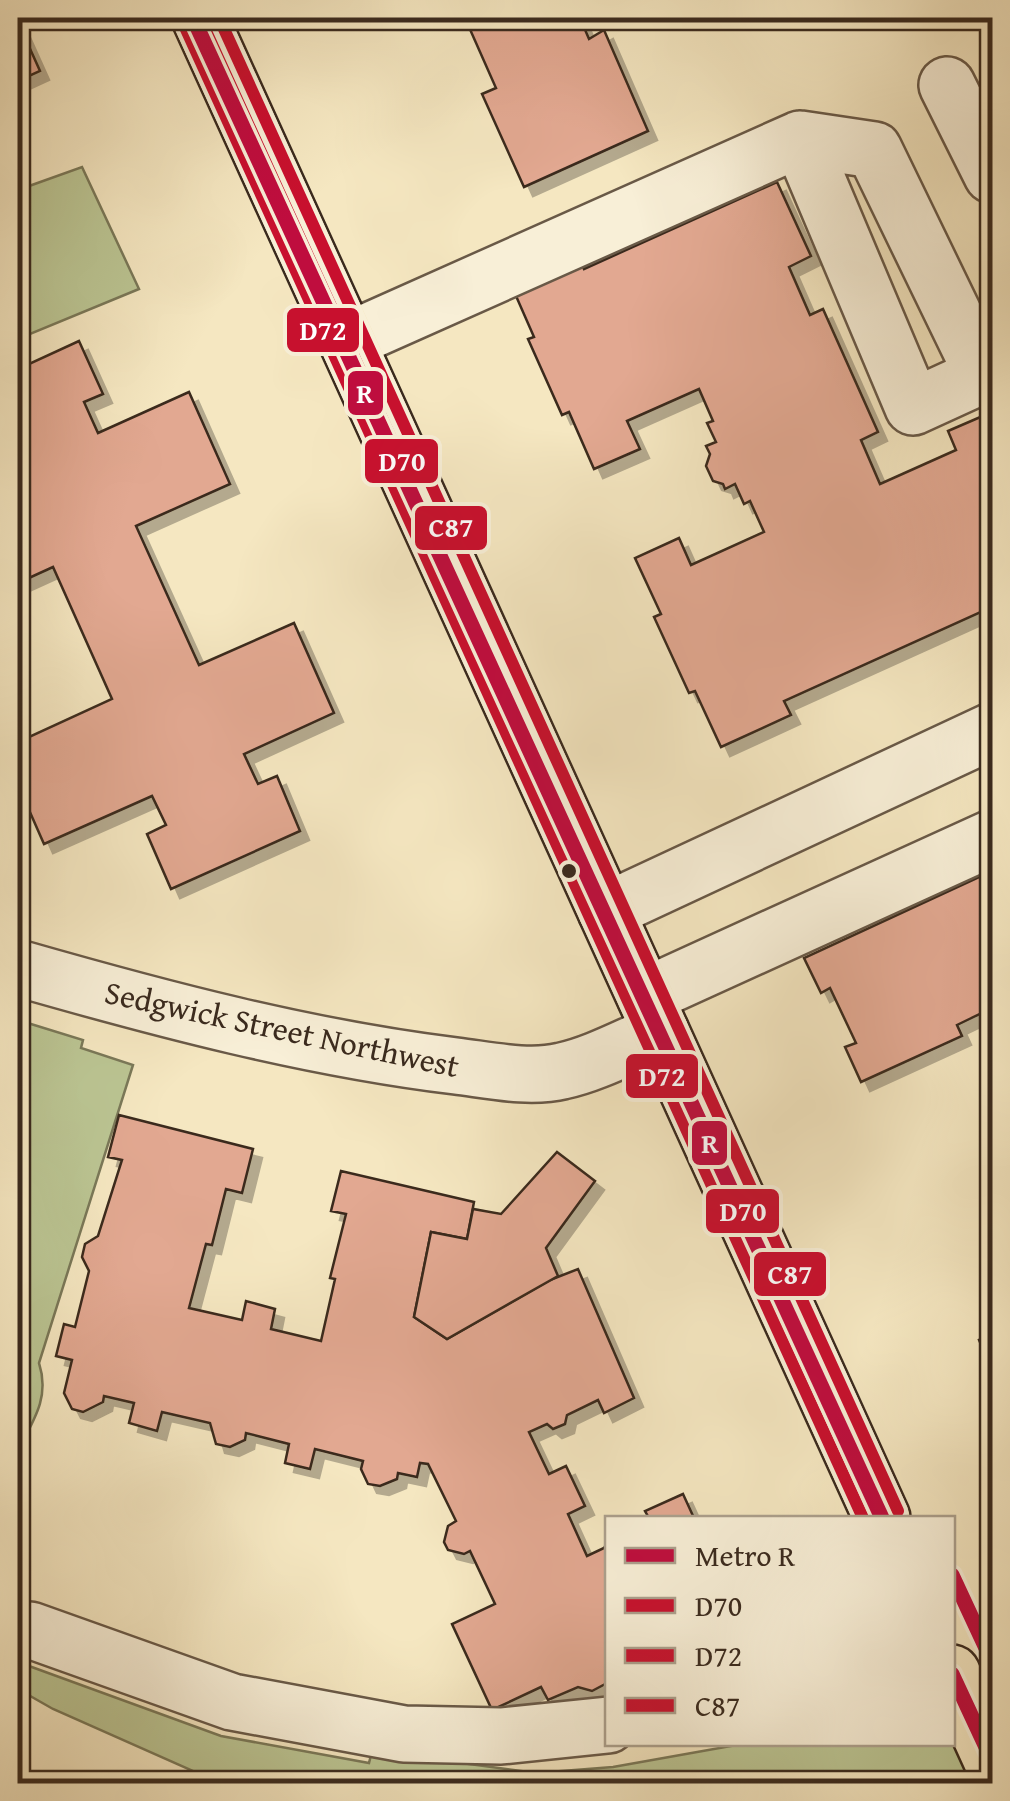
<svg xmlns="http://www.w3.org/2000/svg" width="1010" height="1801" font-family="'Gentium Book Plus',serif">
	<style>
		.green { fill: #bbc593; stroke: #7a7858; stroke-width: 2.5 }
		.building { fill: #e2a891; stroke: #3a2a1e; stroke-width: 2.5; filter: url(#shadow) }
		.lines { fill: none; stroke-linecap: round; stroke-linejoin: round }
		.minor-casing { stroke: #695947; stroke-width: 60 }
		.major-casing { stroke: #3a2a1e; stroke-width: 60 }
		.minor { stroke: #f8efd7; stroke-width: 55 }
		.major { stroke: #f5e7c1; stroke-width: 55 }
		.bus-1-casing { stroke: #f8efd7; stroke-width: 20 }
		.bus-2-casing { stroke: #f8efd7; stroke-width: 20 }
		.bus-3-casing { stroke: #f8efd7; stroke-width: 20 }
		.bus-1 { stroke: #c8102e; stroke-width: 12 }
		.bus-2 { stroke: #c8102e; stroke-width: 12 }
		.bus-3 { stroke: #c8102e; stroke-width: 12 }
		.metro-1-casing { stroke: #f8efd7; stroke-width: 22 }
		.metro-1 { stroke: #bf0d3e; stroke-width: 15 }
		.bus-dot { fill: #3a2a1e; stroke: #f8efd7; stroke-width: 4 }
		.labels { text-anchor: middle; stroke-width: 8; stroke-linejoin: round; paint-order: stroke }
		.street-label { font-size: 32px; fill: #3a2a1e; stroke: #f8efd7 }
		.line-badge { stroke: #f8efd7; stroke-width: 4 }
		.badge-label { font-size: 28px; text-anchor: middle; font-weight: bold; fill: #fff }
	</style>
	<defs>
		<filter id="shadow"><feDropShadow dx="9" dy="9" stdDeviation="0" flood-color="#0004"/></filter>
	</defs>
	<rect width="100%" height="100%" fill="#f5e7c1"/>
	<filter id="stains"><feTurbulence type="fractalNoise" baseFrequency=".002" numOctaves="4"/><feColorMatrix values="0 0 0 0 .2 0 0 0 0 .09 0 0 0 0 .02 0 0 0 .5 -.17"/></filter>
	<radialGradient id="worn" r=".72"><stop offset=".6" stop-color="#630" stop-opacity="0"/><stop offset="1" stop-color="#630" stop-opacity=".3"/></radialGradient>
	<g class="green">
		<polygon points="82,167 139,289 18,339 18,190"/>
		<path d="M18 1020 83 1040 81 1048 133 1065 39 1363C50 1397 34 1420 18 1450Z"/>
		<polygon points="18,1662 221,1736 369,1763 372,1751 536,1773 613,1767 742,1744 952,1744 953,1683 992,1668 992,1783 220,1783 53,1709 18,1689"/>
	</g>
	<g class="building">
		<polygon points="465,18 580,18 589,39 604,30 648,131 524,187 482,94 496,88"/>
		<polygon points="18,22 40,71 18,81"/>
		<polygon points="777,182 811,256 789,267 810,315 823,309 878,432 861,440 880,484 956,450 948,431 992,412 992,607 784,701 791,715 721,747 695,691 689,693 654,617 661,614 635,558 679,538 691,565 764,532 750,501 744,504 735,484 725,489 723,484 713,481 706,466 710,454 706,446 716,442 707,423 713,421 699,389 627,421 640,449 594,469 569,412 562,415 528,339 534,337 509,280 576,251 584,269"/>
		<polygon points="79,341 103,394 84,402 98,433 189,392 230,484 136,526 199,665 294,623 334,713 244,754 258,784 277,776 300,831 171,889 147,834 166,825 152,796 44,844 18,785 18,742 112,699 53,567 18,583 18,369"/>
		<polygon points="992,871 992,1008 957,1025 962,1036 861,1082 845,1047 856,1043 830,988 821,993 804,958"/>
		<polygon points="119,1115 253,1149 242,1193 226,1189 212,1245 206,1244 189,1308 242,1320 246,1301 275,1309 271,1329 321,1341 335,1279 330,1278 346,1214 331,1211 341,1171 474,1202 467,1239 431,1232 414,1317 447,1339 550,1280 578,1269 634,1398 604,1413 598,1400 567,1415 565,1424 553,1429 547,1424 529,1432 549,1474 566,1466 585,1506 568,1514 587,1556 604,1548 608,1541 607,1683 592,1691 578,1687 548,1700 541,1687 492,1710 452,1624 495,1604 470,1551 464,1554 448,1550 444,1542 448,1526 456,1521 428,1464 420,1463 417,1477 398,1473 397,1479 380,1486 368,1484 361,1469 363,1461 315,1449 310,1469 285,1463 289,1444 246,1433 245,1440 230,1447 216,1444 210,1423 162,1412 157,1431 129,1423 134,1403 104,1396 103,1402 83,1412 72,1409 64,1393 72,1360 56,1356 64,1324 75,1327 89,1271 82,1257 85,1244 98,1236 122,1160 108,1157"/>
		<polygon points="557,1152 595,1181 546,1248 558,1276 447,1339 414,1317 431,1232 467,1239 473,1209 501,1214"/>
		<polygon points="992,1334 992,1371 979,1340"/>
		<polygon points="683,1494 694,1518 649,1518 645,1511"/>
	</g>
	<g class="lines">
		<defs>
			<g id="minor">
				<polyline points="947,85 992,175"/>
				<polyline points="347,341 800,139 913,407 983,375 874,150 800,139"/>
				<polyline points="606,911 992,731"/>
				<path d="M18 968C161 1009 308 1048 456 1066 489 1070 529 1079 562 1071 595 1064 629 1045 661 1032"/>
				<polyline points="645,996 992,838"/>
				<polyline points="30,1630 232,1702 404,1734 501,1736 608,1725"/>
			</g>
			<g id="major">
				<polyline points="200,18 882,1518"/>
				<polyline points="952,1673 992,1761"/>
			</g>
		</defs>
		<use href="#minor" class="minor-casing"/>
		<use href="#major" class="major-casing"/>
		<use href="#minor" class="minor"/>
		<use href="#major" class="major"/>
		<defs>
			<g id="bus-1">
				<polyline points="200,18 882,1518"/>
				<polyline points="952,1674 992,1761"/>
			</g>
			<polyline id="bus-2" points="184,25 863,1518"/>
			<polyline id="bus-3" points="219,18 898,1511"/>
		</defs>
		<use href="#bus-1" class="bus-1-casing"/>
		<use href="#bus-2" class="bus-2-casing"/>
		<use href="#bus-3" class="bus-3-casing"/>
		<use href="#bus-1" class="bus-1"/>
		<use href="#bus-2" class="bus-2"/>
		<use href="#bus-3" class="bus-3"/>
		<defs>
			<g id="metro-1">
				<polyline points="193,18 882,1518"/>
				<polyline points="952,1575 992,1661"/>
				<polyline points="952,1674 992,1760"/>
			</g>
		</defs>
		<use href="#metro-1" class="metro-1-casing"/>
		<use href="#metro-1" class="metro-1"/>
	</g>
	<circle class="bus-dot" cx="569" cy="871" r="9"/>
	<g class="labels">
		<g class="street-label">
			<text transform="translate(282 1029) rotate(12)" y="11">Sedgwick Street Northwest</text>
		</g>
	</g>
	<g class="line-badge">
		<rect x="285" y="306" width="76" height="48" rx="10" fill="#c8102e"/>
		<rect x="346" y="369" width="39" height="48" rx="10" fill="#bf0d3e"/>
		<rect x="363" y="437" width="77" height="48" rx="10" fill="#c8102e"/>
		<rect x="413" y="504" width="76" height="48" rx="10" fill="#c8102e"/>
		<rect x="624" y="1052" width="76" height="48" rx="10" fill="#c8102e"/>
		<rect x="690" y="1119" width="39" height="48" rx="10" fill="#bf0d3e"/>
		<rect x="704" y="1187" width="77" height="48" rx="10" fill="#c8102e"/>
		<rect x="752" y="1250" width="76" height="48" rx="10" fill="#c8102e"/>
	</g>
	<g class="badge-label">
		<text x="323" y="340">D72</text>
		<text x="365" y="403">R</text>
		<text x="402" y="471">D70</text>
		<text x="451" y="537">C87</text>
		<text x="662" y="1086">D72</text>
		<text x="710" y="1153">R</text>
		<text x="743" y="1221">D70</text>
		<text x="790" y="1284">C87</text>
	</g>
	<rect width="1010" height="1801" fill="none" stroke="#f5e7c1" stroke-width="60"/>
	<rect x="20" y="20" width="970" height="1761" fill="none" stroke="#3a2a1e" stroke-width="5"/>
	<rect x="30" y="30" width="950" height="1741" fill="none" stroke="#3a2a1e" stroke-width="2.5"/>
	<rect x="605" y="1516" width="350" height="230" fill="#f8efd7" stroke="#aca08d" stroke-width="2.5"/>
	<rect x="625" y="1548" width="50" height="15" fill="#bf0d3e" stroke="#aca08d" stroke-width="2.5"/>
	<text x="695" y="1566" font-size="30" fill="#3a2a1e">Metro R</text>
	<rect x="625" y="1598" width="50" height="15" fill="#c8102e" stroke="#aca08d" stroke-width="2.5"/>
	<text x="695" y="1616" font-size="30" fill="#3a2a1e">D70</text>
	<rect x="625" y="1648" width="50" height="15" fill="#c8102e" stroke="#aca08d" stroke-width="2.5"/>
	<text x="695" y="1666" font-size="30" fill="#3a2a1e">D72</text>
	<rect x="625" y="1698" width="50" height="15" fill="#c8102e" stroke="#aca08d" stroke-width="2.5"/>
	<text x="695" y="1716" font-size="30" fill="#3a2a1e">C87</text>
	<rect width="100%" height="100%" filter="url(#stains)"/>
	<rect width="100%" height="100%" fill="url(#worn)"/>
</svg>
